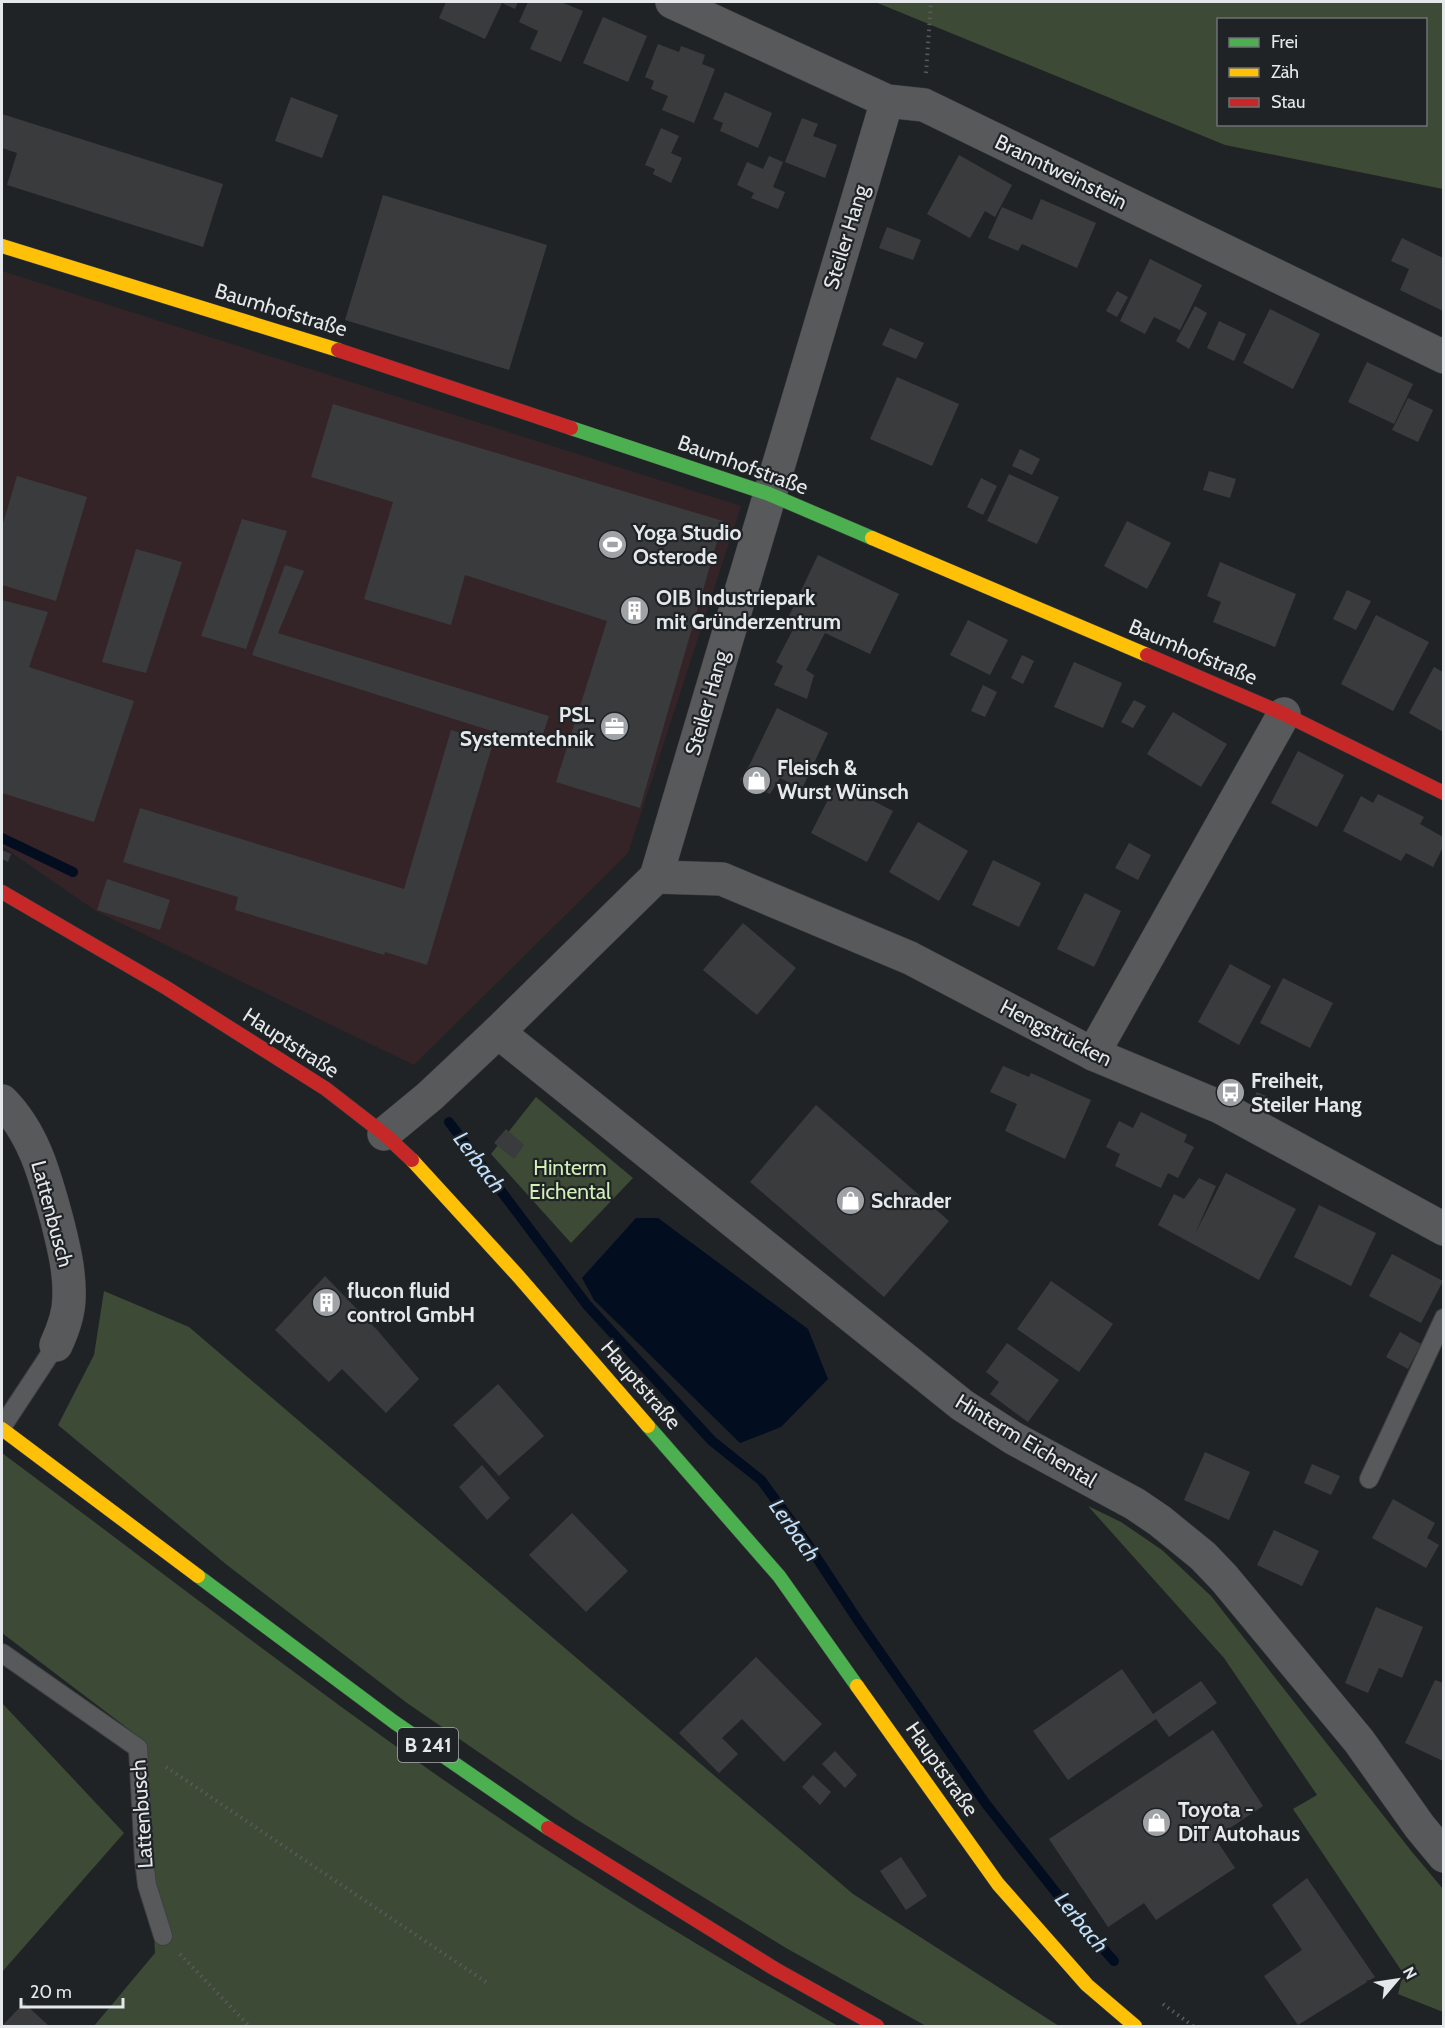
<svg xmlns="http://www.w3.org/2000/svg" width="1445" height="2028" font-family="Cabin,sans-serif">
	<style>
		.industrial { fill: #342427 }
		.green { fill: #3d4a35; fill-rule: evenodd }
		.water { fill: #030d20 }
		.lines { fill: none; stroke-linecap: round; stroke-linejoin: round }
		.stream { stroke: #030d20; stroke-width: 10 }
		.building { fill: #3a3b3d }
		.lane-casing { stroke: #3e4042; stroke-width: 20 }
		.street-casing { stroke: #3e4042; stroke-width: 34 }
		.fast-casing { stroke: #3e4042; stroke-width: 15 }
		.slow-casing { stroke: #3e4042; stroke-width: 15 }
		.jam-casing { stroke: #3e4042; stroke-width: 15 }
		.path { stroke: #595a5c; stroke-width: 4; stroke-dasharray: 1.5 4.5; stroke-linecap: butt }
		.lane { stroke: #58595b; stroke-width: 18 }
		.street { stroke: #58595b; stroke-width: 33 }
		.fast { stroke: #4caf50; stroke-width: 14 }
		.slow { stroke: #ffc107; stroke-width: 14 }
		.jam { stroke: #c62828; stroke-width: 14 }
		.labels { text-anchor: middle; stroke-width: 4.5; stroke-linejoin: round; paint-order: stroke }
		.shield { fill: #1f2326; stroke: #aaadaf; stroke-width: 1.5 }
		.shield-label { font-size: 20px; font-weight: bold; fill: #e5e8ea }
		.street-label { font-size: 21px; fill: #e5e8ea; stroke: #1f2326 }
		.poi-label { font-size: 21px; font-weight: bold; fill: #e5e8ea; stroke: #1f2326; text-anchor: start }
		.park-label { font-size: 21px; fill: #d0f0b8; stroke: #1f2326 }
		.water-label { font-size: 22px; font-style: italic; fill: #c1dffa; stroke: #1f2326 }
	</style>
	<rect width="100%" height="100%" fill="#202325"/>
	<polygon class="industrial" points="2,271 741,506 628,853 414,1065 96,911 2,846"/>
	<g class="green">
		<path d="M875 2H1443V189L1225 145ZM1218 20H1426V124H1218Z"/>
		<polygon points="536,1097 633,1178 571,1243 491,1154"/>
		<polygon points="104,1291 189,1327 853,1894 1059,2026 926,2026 786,1948 576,1819 407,1703 227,1565 58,1425 94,1355"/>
		<path d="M2 1453C144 1558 283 1667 428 1769 560 1862 697 1947 838 2026H94L155 1953 143 1740 2 1633Z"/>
		<polygon points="1088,1506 1121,1522 1162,1550 1211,1596 1412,1852 1443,1889 1443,2012 1398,1994 1403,1973 1293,1809 1317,1795 1224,1658"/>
		<polygon points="2,1703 124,1833 2,1972"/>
	</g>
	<polygon class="water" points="636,1218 658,1218 808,1329 828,1379 781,1427 740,1443 594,1300 582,1278"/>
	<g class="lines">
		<g class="stream">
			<polyline points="2,838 73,872"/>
			<polyline points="449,1122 587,1305 712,1441 761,1480 807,1543 859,1622 986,1804 1081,1924 1114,1961"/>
		</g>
	</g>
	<g class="building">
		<polygon points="446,2 518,2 515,9 502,3 485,39 439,18"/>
		<polygon points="528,2 561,2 583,11 561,62 530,49 538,31 519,22"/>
		<polygon points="603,17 647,36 628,82 583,63"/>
		<polygon points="658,44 679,52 681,46 705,55 702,64 715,69 694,123 662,110 668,96 651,89 654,81 645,77"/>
		<polygon points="725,92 772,113 758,148 720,131 723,123 713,119"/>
		<polygon points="291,97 338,115 322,158 275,141"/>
		<polygon points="2,114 223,184 203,247 7,185 17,153 2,148"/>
		<polygon points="802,118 818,124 813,136 837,145 825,178 785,162"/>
		<polygon points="661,128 679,136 671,153 682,158 671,183 653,174 655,169 645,165"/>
		<polygon points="959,155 1012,185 995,217 985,211 970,238 927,214"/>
		<polygon points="769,156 783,162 773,187 785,192 778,209 751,198 754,193 737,185 747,162 763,169"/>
		<polygon points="383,195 547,245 509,370 345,320"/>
		<polygon points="1041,199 1096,223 1077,268 1022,244 1018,251 988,238 1002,207 1032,220"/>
		<polygon points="887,227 921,240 913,260 879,248"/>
		<polygon points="1402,238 1443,258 1443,311 1400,290 1409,269 1391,261"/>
		<polygon points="1150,259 1202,285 1180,330 1154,317 1145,334 1120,321"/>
		<polygon points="1117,291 1128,297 1117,317 1106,311"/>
		<polygon points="1195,306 1207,313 1189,349 1176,341"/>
		<polygon points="1270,309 1320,334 1293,389 1243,363"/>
		<polygon points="1219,321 1246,334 1234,361 1207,348"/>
		<polygon points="890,328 924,343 916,359 882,345"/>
		<polygon points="1367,362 1413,384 1394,424 1348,402"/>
		<polygon points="897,377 959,404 932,466 870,439"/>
		<polygon points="1408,398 1433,410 1418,442 1392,430"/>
		<polygon points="333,404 723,521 640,808 556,782 607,621 465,575 451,625 364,599 393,502 311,477"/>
		<polygon points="1020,449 1040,459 1032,475 1012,466"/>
		<polygon points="1209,471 1236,479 1230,498 1203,490"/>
		<polygon points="1009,474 1059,497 1037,544 987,521"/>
		<polygon points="17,476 87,497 56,601 2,585 2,527"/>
		<polygon points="981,478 997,486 983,515 967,507"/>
		<polygon points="242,519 287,531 246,649 201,636"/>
		<polygon points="1127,521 1171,543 1147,589 1104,566"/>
		<polygon points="136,549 182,562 146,673 102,662"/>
		<polygon points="818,555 899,594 870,654 825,633 806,670 814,675 807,699 774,685 783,666 776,662 798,620 789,616"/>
		<polygon points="1220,562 1296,594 1275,647 1213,622 1221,602 1207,596"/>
		<polygon points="285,565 304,571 278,633 549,716 539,746 252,655"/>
		<polygon points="1347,590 1371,601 1356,630 1333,619"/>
		<polygon points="2,600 48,612 29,667 134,701 94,822 2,793"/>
		<polygon points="1376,615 1429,642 1393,711 1341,684"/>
		<polygon points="968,620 1008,640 990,675 950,655"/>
		<polygon points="1022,655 1034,661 1023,684 1011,678"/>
		<polygon points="1074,662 1122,683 1103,728 1054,707"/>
		<polygon points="1434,667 1443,672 1443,732 1409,713"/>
		<polygon points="983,685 997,692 985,717 971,711"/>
		<polygon points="1134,700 1146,706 1133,728 1121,722"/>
		<polygon points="777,708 828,733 802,789 780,778 770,794 740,780 750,764"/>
		<polygon points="1173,712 1227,744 1201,787 1147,754"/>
		<polygon points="451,730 493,743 427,965 385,952 384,955 235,910 238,897 123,862 140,808 404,889"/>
		<polygon points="1298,751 1344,775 1317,827 1271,803"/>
		<polygon points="837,782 893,811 867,862 811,833"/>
		<polygon points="1378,794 1424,817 1420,824 1443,837 1443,847 1433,867 1406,853 1401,861 1343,831 1361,796 1373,803"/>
		<polygon points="918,822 968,851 939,901 889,872"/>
		<polygon points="1129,843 1151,855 1138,880 1115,868"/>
		<polygon points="2,850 11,854 8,862 2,859"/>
		<polygon points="993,860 1041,883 1019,927 972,905"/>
		<polygon points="107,879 170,900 160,930 97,910"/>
		<polygon points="1085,893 1121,911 1094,967 1057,949"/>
		<polygon points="743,923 796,968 757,1015 703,970"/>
		<polygon points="1230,964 1271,986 1239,1045 1198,1022"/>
		<polygon points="1283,978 1333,1003 1310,1048 1260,1023"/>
		<polygon points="1003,1066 1029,1077 1031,1073 1091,1100 1065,1159 1005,1131 1017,1104 990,1092"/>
		<polygon points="1257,1092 1266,1096 1264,1101 1254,1097"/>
		<polygon points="816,1105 949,1221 884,1297 750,1182"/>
		<polygon points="1141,1112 1187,1135 1184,1142 1194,1147 1178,1178 1168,1173 1161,1188 1115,1166 1120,1154 1106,1147 1119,1121 1133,1128"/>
		<polygon points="506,1129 524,1145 514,1159 494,1143"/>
		<polygon points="1226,1173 1296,1209 1259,1280 1158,1225 1174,1194 1184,1199 1199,1178 1216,1186 1195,1234"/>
		<polygon points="1319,1205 1376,1233 1351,1286 1294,1257"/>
		<polygon points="1392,1254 1443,1281 1421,1323 1369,1296"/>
		<polygon points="325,1276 378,1331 419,1379 386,1413 342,1369 329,1382 275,1330"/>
		<polygon points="1051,1281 1113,1324 1079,1372 1017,1329"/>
		<polygon points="1400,1332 1421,1344 1408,1369 1386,1357"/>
		<polygon points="1007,1343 1059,1380 1028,1422 990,1394 999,1382 986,1372"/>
		<polygon points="498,1384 544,1436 499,1476 453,1425"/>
		<polygon points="1205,1452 1250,1472 1229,1520 1184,1500"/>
		<polygon points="1312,1464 1340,1476 1331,1495 1304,1483"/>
		<polygon points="482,1465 510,1498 487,1520 459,1487"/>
		<polygon points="1393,1499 1435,1523 1427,1538 1439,1545 1426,1568 1372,1538"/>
		<polygon points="572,1513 628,1571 586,1612 529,1555"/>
		<polygon points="1274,1530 1319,1551 1302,1586 1257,1565"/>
		<polygon points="1376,1607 1423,1627 1402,1678 1379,1668 1368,1693 1345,1683"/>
		<polygon points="756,1657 822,1724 784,1762 742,1719 722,1738 738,1754 719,1773 679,1733"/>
		<polygon points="1122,1669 1153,1714 1201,1681 1217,1703 1169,1737 1156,1719 1068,1780 1033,1731"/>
		<polygon points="1435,1680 1443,1683 1443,1761 1405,1743"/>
		<polygon points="1213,1730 1263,1806 1215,1838 1235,1868 1156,1920 1144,1903 1108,1927 1049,1839"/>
		<polygon points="835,1751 857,1775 845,1788 822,1764"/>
		<polygon points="813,1775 831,1792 820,1805 802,1787"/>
		<polygon points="901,1857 927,1896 906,1910 880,1871"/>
		<polygon points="1307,1878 1375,1977 1298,2025 1264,1976 1302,1950 1272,1905"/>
		<polygon points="24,2003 49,2026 2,2026"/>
	</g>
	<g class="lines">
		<defs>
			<g id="lane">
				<polyline points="2,1427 56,1345"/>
				<polyline points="1369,1479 1444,1318"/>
				<polyline points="2,1653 138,1748 144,1860 147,1885 163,1936"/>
			</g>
			<g id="street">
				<polyline points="672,2 887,101 924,105 1444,357"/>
				<polyline points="656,877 722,879 910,958 1093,1054 1220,1107 1444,1229"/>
				<polyline points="498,1032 962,1405 1013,1438 1135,1504 1160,1521 1203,1556 1224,1578 1359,1741 1420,1827 1444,1856"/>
				<polyline points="1093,1054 1284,714"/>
				<path d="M2 1101C34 1133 45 1176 57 1220 63 1244 70 1271 69 1297 69 1314 63 1330 56 1345"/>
				<polyline points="384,1134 430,1096 498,1032 656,877 887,101"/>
			</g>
			<g id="fast">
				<polyline points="571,428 769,494 872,538"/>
				<polyline points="648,1426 779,1576 857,1686"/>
				<polyline points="198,1576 394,1722 548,1828"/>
			</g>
			<g id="slow">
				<polyline points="2,246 338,350"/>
				<polyline points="872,538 1147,655"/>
				<polyline points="412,1160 519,1277 648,1426"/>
				<polyline points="2,1429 198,1576"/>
				<polyline points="857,1686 998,1884 1087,1985 1135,2026"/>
			</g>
			<g id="jam">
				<polyline points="338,350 571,428"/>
				<polyline points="1147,655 1284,714 1444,793"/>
				<polyline points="2,892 165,987 326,1089 384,1134 412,1160"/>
				<polyline points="548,1828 775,1969 877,2026"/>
			</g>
		</defs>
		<use href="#lane" class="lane-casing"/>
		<use href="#street" class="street-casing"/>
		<use href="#fast" class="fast-casing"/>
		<use href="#slow" class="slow-casing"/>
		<use href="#jam" class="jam-casing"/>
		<g class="path">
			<polyline points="926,73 931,2"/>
			<polyline points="166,1767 486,1982"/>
			<polyline points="180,1954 249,2026"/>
			<polyline points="1163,2004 1193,2026"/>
		</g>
		<use href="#lane" class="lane"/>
		<use href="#street" class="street"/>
		<use href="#fast" class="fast"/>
		<use href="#slow" class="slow"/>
		<use href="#jam" class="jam"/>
	</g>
	<defs>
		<symbol id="stadium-disc" viewBox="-11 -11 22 22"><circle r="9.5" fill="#a0a3a5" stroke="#1f2326"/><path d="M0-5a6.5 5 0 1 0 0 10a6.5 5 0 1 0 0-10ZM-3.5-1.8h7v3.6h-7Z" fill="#fff"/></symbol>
		<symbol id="building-disc" viewBox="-11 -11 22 22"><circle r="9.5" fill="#a0a3a5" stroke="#1f2326"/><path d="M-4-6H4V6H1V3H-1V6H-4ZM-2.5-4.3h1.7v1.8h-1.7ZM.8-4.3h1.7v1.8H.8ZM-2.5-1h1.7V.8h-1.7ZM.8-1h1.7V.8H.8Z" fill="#fff"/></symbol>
		<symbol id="office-disc" viewBox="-11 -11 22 22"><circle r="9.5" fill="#a0a3a5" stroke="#1f2326"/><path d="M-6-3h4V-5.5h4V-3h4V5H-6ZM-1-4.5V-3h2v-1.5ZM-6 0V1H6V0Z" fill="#fff"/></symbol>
		<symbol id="shop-disc" viewBox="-11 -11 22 22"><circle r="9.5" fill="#a0a3a5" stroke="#1f2326"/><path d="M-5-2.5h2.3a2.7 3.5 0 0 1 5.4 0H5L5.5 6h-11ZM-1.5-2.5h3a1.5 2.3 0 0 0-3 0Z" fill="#fff"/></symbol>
		<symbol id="bus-disc" viewBox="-11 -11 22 22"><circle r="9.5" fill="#a0a3a5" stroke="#1f2326"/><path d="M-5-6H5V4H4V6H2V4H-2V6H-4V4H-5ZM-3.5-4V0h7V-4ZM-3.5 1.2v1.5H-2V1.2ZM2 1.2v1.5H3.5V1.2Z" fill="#fff"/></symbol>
	</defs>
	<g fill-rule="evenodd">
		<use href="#stadium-disc" x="596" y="528" width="33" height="33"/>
		<use href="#building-disc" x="618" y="594" width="33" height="33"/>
		<use href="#office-disc" x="598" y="710" width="33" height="33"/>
		<use href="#shop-disc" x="740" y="764" width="33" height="33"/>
		<use href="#bus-disc" x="1214" y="1076" width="33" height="33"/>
		<use href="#shop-disc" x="834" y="1184" width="33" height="33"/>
		<use href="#building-disc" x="310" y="1286" width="33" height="33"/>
		<use href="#shop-disc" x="1140" y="1806" width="33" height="33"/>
	</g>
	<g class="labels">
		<rect class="shield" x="398" y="1728" width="60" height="34" rx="4.5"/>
		<g class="shield-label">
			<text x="428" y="1752">B 241</text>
		</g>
		<g class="street-label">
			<text transform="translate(1061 172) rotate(26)" y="7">Branntweinstein</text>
			<text transform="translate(846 237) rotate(-73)" y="7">Steiler Hang</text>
			<text transform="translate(281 310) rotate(17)" y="7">Baumhofstraße</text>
			<text transform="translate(743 465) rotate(20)" y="7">Baumhofstraße</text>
			<text transform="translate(1193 652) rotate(23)" y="7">Baumhofstraße</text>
			<text transform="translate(707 703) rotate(-74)" y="7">Steiler Hang</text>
			<text transform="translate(1056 1033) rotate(27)" y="7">Hengstrücken</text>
			<text transform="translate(291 1043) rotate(33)" y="7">Hauptstraße</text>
			<text transform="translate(52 1214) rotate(75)" y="7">Lattenbusch</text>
			<text transform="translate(641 1385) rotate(49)" y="7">Hauptstraße</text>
			<text transform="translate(1026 1441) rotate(31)" y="7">Hinterm Eichental</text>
			<text transform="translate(942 1769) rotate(55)" y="7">Hauptstraße</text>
			<text transform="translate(142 1814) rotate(-94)" y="7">Lattenbusch</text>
		</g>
		<g class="poi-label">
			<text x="633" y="540">Yoga Studio<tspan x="633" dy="24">Osterode</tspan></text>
			<text x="656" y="605">OIB Industriepark<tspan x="656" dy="24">mit Gründerzentrum</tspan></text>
			<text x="594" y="722" text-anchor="end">PSL<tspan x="594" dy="24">Systemtechnik</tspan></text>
			<text x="777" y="775">Fleisch &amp;<tspan x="777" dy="24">Wurst Wünsch</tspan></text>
			<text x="1251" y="1088">Freiheit,<tspan x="1251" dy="24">Steiler Hang</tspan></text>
			<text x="871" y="1208">Schrader</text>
			<text x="347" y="1298">flucon fluid<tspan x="347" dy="24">control GmbH</tspan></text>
			<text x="1178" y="1817">Toyota -<tspan x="1178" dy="24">DiT Autohaus</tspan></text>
		</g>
		<g class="park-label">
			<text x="570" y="1175">Hinterm<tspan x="570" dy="24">Eichental</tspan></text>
		</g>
		<g class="water-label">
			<text transform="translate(480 1162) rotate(53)" y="8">Lerbach</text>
			<text transform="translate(795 1530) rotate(55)" y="8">Lerbach</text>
			<text transform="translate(1082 1922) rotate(51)" y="8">Lerbach</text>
		</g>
	</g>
	<rect width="1445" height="2028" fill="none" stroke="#e5e8ea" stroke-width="6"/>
	<rect x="1217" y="18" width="210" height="108" fill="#1f2326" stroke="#6e7274" stroke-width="1.5"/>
	<rect x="1229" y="38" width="30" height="9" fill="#4caf50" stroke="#6e7274" stroke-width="1.5"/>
	<text x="1271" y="48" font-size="18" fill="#e5e8ea">Frei</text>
	<rect x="1229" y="68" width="30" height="9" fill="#ffc107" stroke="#6e7274" stroke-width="1.5"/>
	<text x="1271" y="78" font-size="18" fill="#e5e8ea">Zäh</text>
	<rect x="1229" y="98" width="30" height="9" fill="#c62828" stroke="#6e7274" stroke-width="1.5"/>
	<text x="1271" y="108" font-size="18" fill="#e5e8ea">Stau</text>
	<g transform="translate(1397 1980) rotate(61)" stroke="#1f2326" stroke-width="4.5" paint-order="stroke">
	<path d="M0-4.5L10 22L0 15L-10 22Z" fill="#e5e8ea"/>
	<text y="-9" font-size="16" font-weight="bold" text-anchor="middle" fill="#e5e8ea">N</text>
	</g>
	<path d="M21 1998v9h102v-9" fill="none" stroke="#e5e8ea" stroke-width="3"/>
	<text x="30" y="1998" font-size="18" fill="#e5e8ea" stroke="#1f2326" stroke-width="4.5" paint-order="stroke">20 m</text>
</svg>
